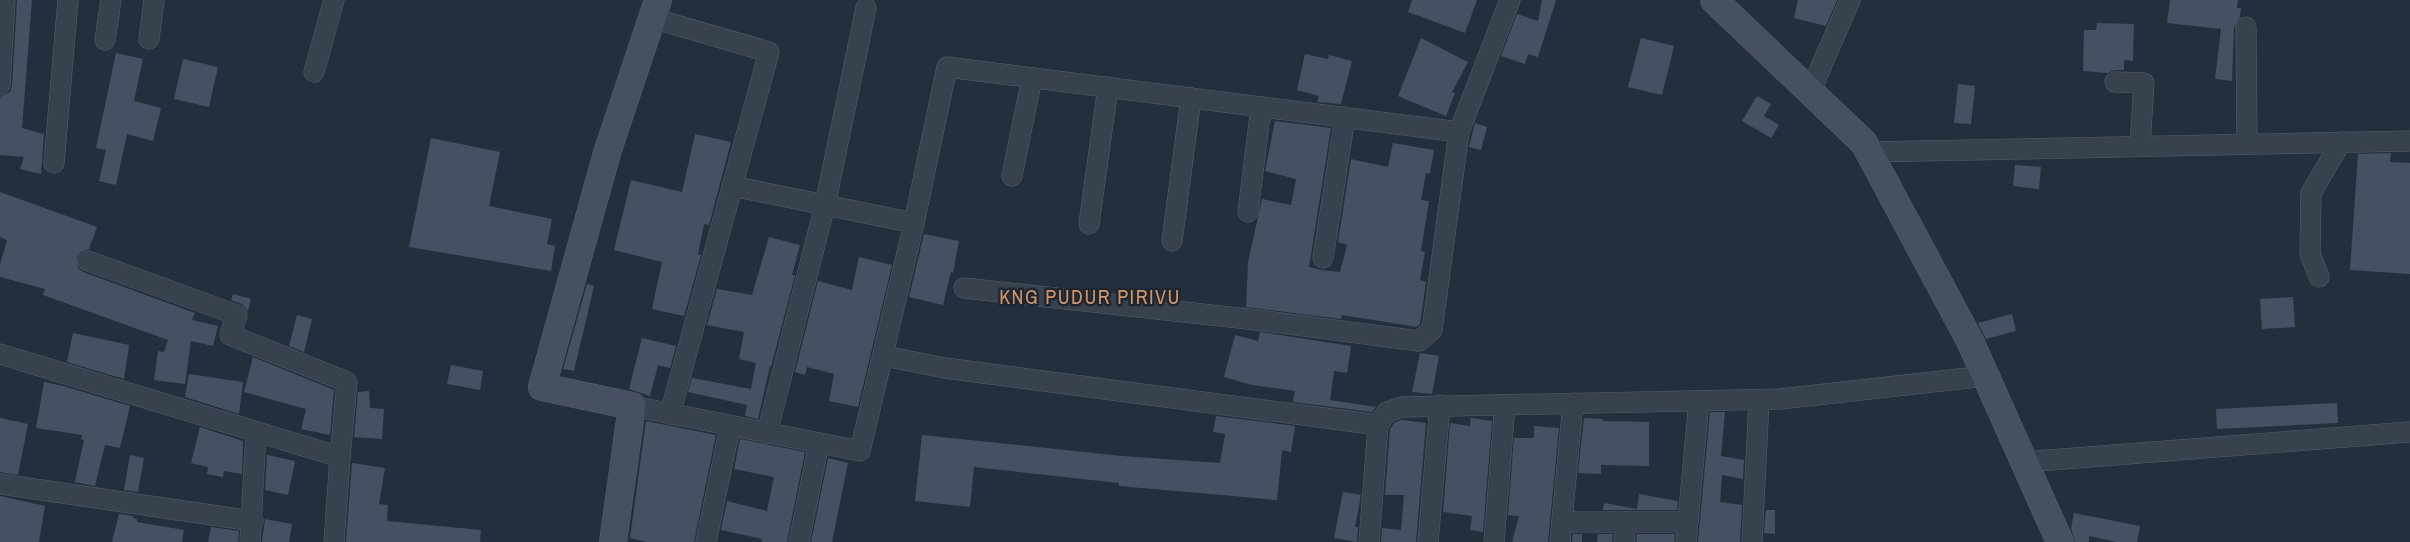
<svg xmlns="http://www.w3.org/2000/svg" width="2410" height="542" font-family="'Archivo Narrow',sans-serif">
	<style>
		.building { fill: #455162 }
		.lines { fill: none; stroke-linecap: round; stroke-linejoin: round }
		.street-casing { stroke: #565f6c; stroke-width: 21 }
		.secondary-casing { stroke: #565f6c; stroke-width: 28 }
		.street { stroke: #38414e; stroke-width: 20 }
		.secondary { stroke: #465061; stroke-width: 27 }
		.labels { text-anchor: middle; stroke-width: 5; stroke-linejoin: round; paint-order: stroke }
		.neighbourhood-label { font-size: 20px; letter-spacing: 1.5px; fill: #d59563; stroke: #1d2633 }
	</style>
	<rect width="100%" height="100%" fill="#242f3e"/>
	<g class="building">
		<polygon points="17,0 32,0 22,128 44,134 41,174 20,169 24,157 0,155 0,97 10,92 12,86"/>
		<polygon points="1412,0 1477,0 1465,33 1408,12"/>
		<polygon points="1542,0 1556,0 1538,57 1528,54 1525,64 1501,56 1517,14 1538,21"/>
		<polygon points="1798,0 1837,0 1826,26 1794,18"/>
		<polygon points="2170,0 2238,0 2237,8 2241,8 2240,17 2234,27 2232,81 2215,79 2221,29 2167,23"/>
		<polygon points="2097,23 2134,24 2133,61 2124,60 2124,70 2115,70 2107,73 2083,71 2084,30 2096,30"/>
		<polygon points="1421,38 1468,62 1452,92 1455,93 1446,116 1398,96"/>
		<polygon points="1641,38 1674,46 1662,95 1628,87"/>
		<polygon points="116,53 143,59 134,101 161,108 153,141 127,134 116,185 99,181 106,150 96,148"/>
		<polygon points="1305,54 1328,59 1329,55 1352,61 1341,104 1317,102 1319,96 1297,90"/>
		<polygon points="183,59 218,67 209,107 174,99"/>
		<polygon points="1958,84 1975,86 1971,124 1954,123"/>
		<polygon points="1757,96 1771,104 1764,116 1779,125 1771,138 1742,121"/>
		<polygon points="1275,121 1331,128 1309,267 1321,270 1340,272 1347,245 1338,242 1351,159 1388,167 1393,143 1434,150 1430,174 1426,173 1421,200 1429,201 1421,251 1425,252 1420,280 1426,282 1420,324 1417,327 1342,315 1341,319 1246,307 1248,262 1262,199 1291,205 1296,179 1265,171"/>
		<polygon points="1475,123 1487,127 1481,150 1469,147"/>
		<polygon points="695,134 731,142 709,225 704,224 698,254 701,255 684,316 652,309 662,262 614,250 631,180 682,192"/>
		<polygon points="431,138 500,152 489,206 552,219 547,244 555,246 551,271 409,247"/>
		<polygon points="2391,153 2390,162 2410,163 2410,274 2350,270 2358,154"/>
		<polygon points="2015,165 2041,167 2039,189 2013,186"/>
		<polygon points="0,192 97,227 89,249 81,252 77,257 78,268 83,272 195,313 192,320 218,326 213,346 191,341 185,384 154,380 158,351 164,352 168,340 43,295 45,289 0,277 0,265 7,240 0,237"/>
		<polygon points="924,234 959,241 953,273 951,272 943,305 909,297"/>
		<polygon points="769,237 800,245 792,275 795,275 771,367 770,366 758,419 745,416 747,405 688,392 692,378 751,389 756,363 739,359 744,332 707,325 717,289 752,295"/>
		<polygon points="859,257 892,265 858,407 829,401 834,374 807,367 805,375 795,372 818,281 852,290"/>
		<polygon points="587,284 594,286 574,371 563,369"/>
		<polygon points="233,294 251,299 248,311 242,304 231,300"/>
		<polygon points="2293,297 2295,327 2262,329 2260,299"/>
		<polygon points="2012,314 2016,331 1986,339 1978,323"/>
		<polygon points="297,315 312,319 304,352 289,346"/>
		<polygon points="1260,332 1351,346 1347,373 1334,371 1330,400 1376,407 1372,412 1293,402 1295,391 1252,385 1224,377 1235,335 1258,341"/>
		<polygon points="73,333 129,345 124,379 67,362"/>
		<polygon points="642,338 676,346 670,368 658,365 650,396 629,389"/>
		<polygon points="1420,353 1439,356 1432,394 1412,392"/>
		<polygon points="253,357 334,390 330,435 301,429 306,409 244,392"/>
		<polygon points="451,365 483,371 480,390 447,384"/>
		<polygon points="189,374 243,382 239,414 185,397"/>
		<polygon points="44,382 63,386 130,406 120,448 105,445 95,486 75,482 84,440 81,439 82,435 36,428"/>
		<polygon points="369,391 370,408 384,409 382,439 354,437 358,392"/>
		<polygon points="2337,403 2338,423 2217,429 2216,409"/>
		<polygon points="1710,412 1725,412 1721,456 1744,460 1743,479 1722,475 1720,502 1742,505 1740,542 1698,542"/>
		<polygon points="1216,416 1295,426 1291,452 1282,450 1277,500 1119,486 1119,483 974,467 970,507 915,501 922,435 1122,456 1220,463 1225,434 1213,432"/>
		<polygon points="0,418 28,424 18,475 0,472"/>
		<polygon points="1471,418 1492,421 1483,532 1470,530 1472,516 1443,512 1450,423 1470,426"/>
		<polygon points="1584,418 1603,419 1603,421 1649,422 1649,466 1601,465 1601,474 1578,473"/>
		<polygon points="1402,420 1426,423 1416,542 1381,542 1382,528 1401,530 1404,495 1385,495 1390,429 1395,422"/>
		<polygon points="646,421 716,435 694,542 647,542 630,538"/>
		<polygon points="1534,426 1559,428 1548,542 1512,542 1519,516 1508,515 1514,438 1534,438"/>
		<polygon points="200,427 243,441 242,474 224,471 223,477 207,474 208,467 191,463"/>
		<polygon points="740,439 805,452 787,542 761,542 762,539 721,530 727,501 767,511 774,477 734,469"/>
		<polygon points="130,455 144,458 138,492 124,490"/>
		<polygon points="267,455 295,461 288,495 265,490"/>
		<polygon points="828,458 848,463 832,542 811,542"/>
		<polygon points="352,463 385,468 379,504 388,505 387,521 481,530 480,542 346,542"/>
		<polygon points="1343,492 1361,495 1355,527 1358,527 1357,542 1334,538"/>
		<polygon points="1639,494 1678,501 1677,510 1603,510 1604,503 1637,509"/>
		<polygon points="0,496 45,506 39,542 0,542"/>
		<polygon points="1766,510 1775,510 1775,534 1764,533"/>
		<polygon points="2074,513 2140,526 2137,542 2117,542 2089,536 2089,542 2075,542 2071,528"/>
		<polygon points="119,514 133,516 133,518 137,519 137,522 184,530 182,542 112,542"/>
		<polygon points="265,519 292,524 289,542 262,542"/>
		<polygon points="211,527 239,531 238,542 208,542"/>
		<polygon points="1573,534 1582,534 1582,542 1572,542"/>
		<polygon points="1598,534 1613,534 1612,542 1597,542"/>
		<polygon points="1637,534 1675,534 1674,542 1636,542"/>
	</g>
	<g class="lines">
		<defs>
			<g id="street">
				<polyline points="652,18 769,52 670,414"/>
				<polyline points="2246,27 2247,144"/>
				<polyline points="149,39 154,0"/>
				<polyline points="105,40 111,0"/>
				<polyline points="314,72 334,0"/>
				<polyline points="2115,82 2144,83 2140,146"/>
				<polyline points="0,85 5,0"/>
				<polyline points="1810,92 1850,0"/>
				<polyline points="1868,152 2410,141"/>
				<polyline points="54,163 68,0"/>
				<polyline points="1012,176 1032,78"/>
				<polyline points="1248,212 1261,107"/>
				<polyline points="914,223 947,67 1459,132 1510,0"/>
				<polyline points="1089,224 1108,87"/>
				<polyline points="1172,241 1191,98"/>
				<polyline points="1323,258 1345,117"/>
				<polyline points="88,261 237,315 230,335 347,382 340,457"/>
				<polyline points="2319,277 2310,254 2311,193 2341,142"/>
				<polyline points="964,288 1257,320 1419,341 1432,330 1459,132"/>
				<polyline points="0,354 340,457 334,542"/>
				<polyline points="884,356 945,368 1378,425"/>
				<polyline points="632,406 860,451 914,223 732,186"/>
				<polyline points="767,433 825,205 866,8"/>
				<polyline points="2024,462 2410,432"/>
				<polyline points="0,484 253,521"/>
				<polyline points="1562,522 1688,522"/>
				<polyline points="250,542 256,432"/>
				<polyline points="706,542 730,427"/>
				<polyline points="799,542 819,443"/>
				<polyline points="1369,542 1378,425 1387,412 1402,407 1780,399 1986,376"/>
				<polyline points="1428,542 1440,405"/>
				<polyline points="1494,542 1505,405"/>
				<polyline points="1560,542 1573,403"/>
				<polyline points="1624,542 1626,522"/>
				<polyline points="1686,542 1699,401"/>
				<polyline points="1752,542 1759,400"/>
			</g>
			<g id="secondary">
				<polyline points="1714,0 1864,143 1970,341 2060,542"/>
				<polyline points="613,542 632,406 542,387 607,153 658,0"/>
			</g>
		</defs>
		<use href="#street" class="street-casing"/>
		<use href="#secondary" class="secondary-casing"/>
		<use href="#street" class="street"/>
		<use href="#secondary" class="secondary"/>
	</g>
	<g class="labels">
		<g class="neighbourhood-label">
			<text x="1090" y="304">KNG PUDUR PIRIVU</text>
		</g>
	</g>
</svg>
